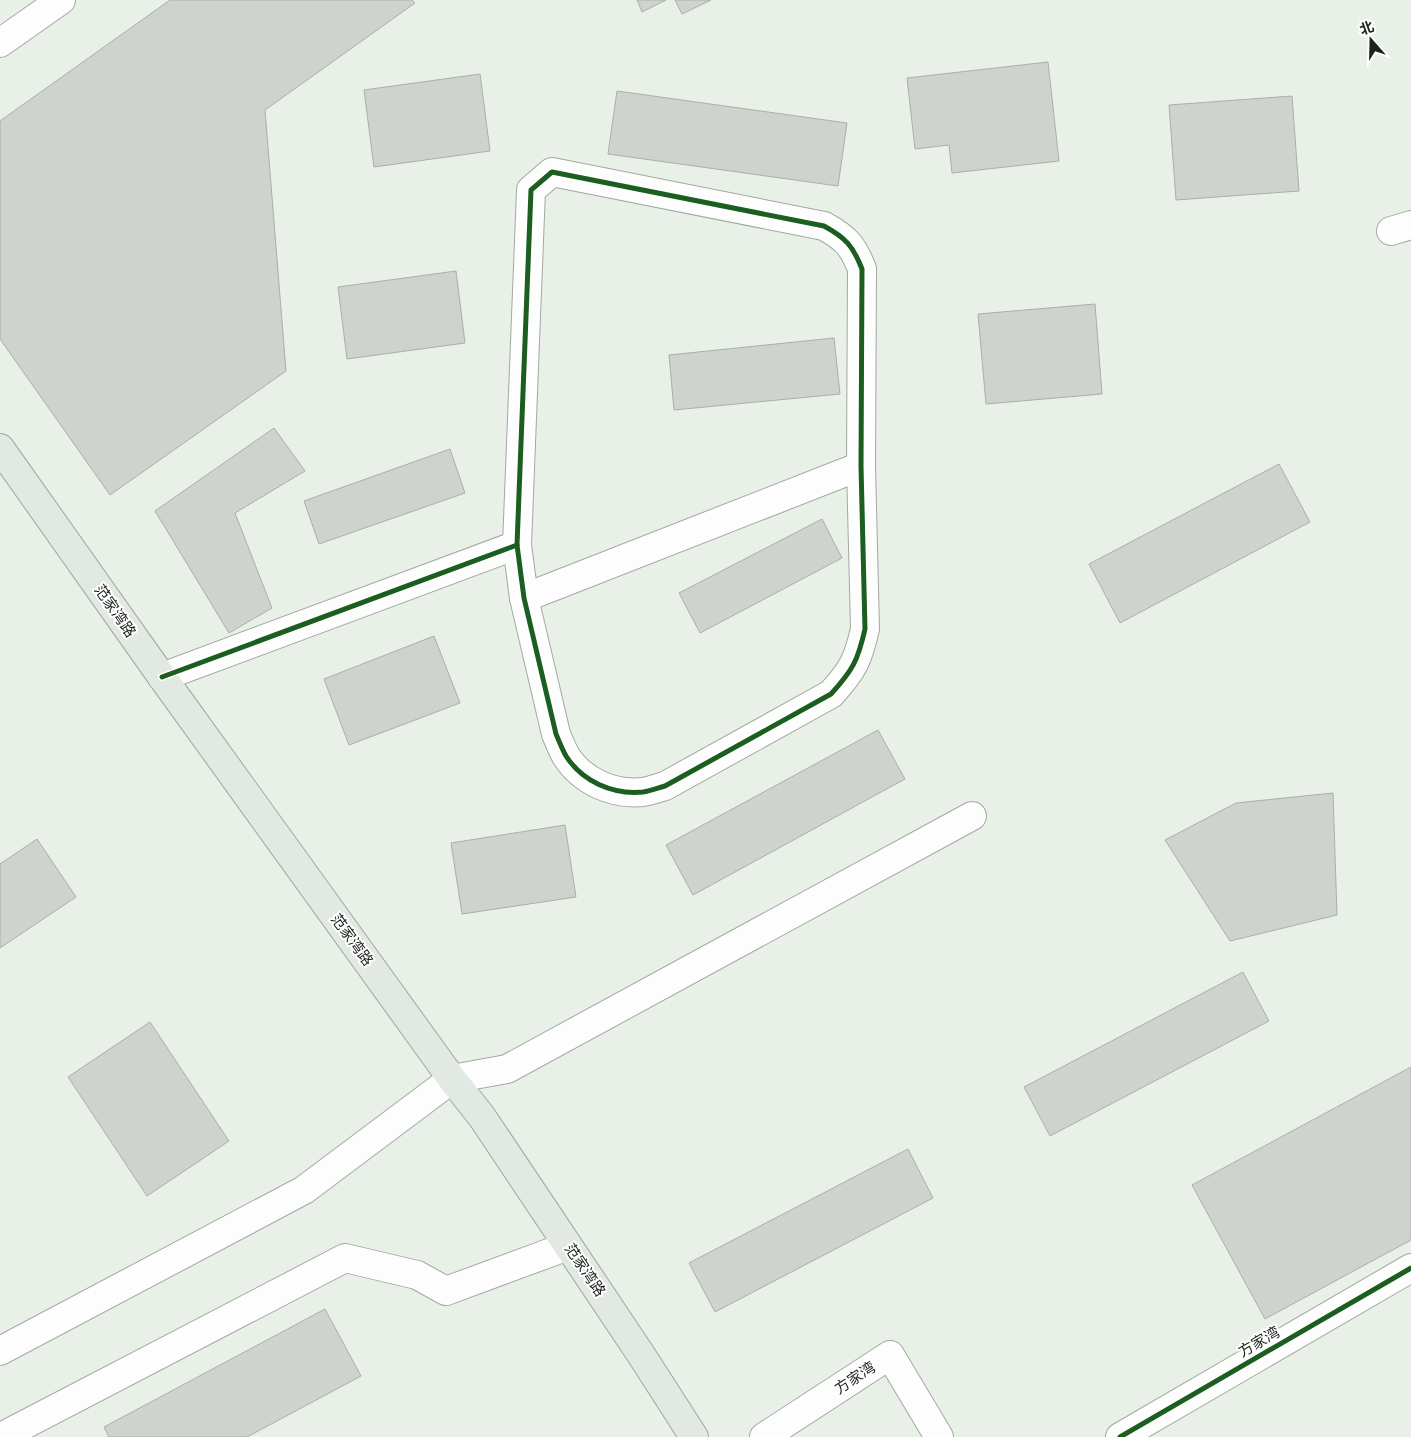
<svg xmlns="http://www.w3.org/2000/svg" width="1411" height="1437" font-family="Mulish,'Noto Sans SC',sans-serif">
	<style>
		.building { fill: #ced3cd; stroke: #aaafa9 }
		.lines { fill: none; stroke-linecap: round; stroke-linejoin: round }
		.minor-casing { stroke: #a3a8a3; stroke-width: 30 }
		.major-casing { stroke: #9da89c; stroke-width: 30 }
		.minor { stroke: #fcfdfc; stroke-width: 28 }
		.major { stroke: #e2e8e2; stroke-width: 28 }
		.cycleway-casing { stroke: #fff; stroke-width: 8 }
		.cycleway { stroke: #1b5e20; stroke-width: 5 }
		.labels { text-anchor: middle; stroke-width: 4; stroke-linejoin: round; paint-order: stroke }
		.street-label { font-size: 15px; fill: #1d221c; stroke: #fff }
	</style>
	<rect width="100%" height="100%" fill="#e9f0e8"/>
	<g class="building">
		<polygon points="170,0 412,0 415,3 265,110 286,371 110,495 0,339 0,121"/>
		<polygon points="637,0 666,0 642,12"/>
		<polygon points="675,0 711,0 682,14"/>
		<polygon points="1048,62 1059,161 952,173 949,145 915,149 907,78"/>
		<polygon points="480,74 490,151 374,167 364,90"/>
		<polygon points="617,91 847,123 838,186 608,154"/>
		<polygon points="1292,96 1299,191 1176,200 1169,105"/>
		<polygon points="456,271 465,343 347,359 338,287"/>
		<polygon points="1095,304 1102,394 986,404 978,314"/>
		<polygon points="834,338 840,394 674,410 669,355"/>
		<polygon points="274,428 305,471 235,513 272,608 229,633 155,511"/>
		<polygon points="450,449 465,493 319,544 304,501"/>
		<polygon points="1279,464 1310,522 1120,623 1089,564"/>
		<polygon points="822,519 842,558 700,633 679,593"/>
		<polygon points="434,636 460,703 349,745 324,679"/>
		<polygon points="878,730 905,779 693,895 666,845"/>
		<polygon points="1333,793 1337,915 1230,941 1165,840 1236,803"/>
		<polygon points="565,825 576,897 462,914 451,843"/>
		<polygon points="37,839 76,897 0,948 0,864"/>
		<polygon points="1243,972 1269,1021 1050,1136 1024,1087"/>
		<polygon points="150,1022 229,1141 147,1196 68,1077"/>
		<polygon points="1411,1067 1411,1240 1265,1319 1192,1185"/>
		<polygon points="908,1149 933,1198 715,1312 689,1263"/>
		<polygon points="325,1309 361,1376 247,1437 109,1437 104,1427"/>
	</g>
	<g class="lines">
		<defs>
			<g id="minor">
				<polyline points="0,43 61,0"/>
				<path d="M552 172 824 226C846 238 853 246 862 269L861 466 865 629C858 660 853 670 831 694L665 786C658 788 650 791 643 792 612 795 582 781 566 756 562 749 559 741 556 734L524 598 517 545 531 190Z"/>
				<polyline points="1391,231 1411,225"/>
				<polyline points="524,598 861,466"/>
				<polyline points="162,677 517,545"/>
				<polyline points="0,1351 304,1190 452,1079 507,1069 972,816"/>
				<polyline points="1,1437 345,1258 417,1275 446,1291 568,1246"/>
				<polyline points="764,1437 890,1355 939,1437"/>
				<polyline points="1120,1437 1411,1268"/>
			</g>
			<polyline id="major" points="0,448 162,677 452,1079 482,1117 642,1356 694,1437"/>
		</defs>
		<use href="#minor" class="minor-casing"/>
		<use href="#major" class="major-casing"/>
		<use href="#minor" class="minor"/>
		<use href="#major" class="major"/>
		<defs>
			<g id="cycleway">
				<path d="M552 172 824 226C846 238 853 246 862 269L861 466 865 629C858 660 853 670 831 694L665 786C658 788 650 791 643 792 612 795 582 781 566 756 562 749 559 741 556 734L524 598 517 545 531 190Z"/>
				<polyline points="162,677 517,545"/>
				<polyline points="1120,1437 1411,1268"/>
			</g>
		</defs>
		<use href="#cycleway" class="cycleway-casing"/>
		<use href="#cycleway" class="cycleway"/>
	</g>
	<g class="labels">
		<g class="street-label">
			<text transform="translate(115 611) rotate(55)" y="5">范家湾路</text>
			<text transform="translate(352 940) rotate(54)" y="5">范家湾路</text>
			<text transform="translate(585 1270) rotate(56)" y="5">范家湾路</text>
			<text transform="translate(1259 1342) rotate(-30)" y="5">方家湾</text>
			<text transform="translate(855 1378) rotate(-33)" y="5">方家湾</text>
		</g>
	</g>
	<g transform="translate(1371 40) rotate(340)" stroke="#ffffff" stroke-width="4" paint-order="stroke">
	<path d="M0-4L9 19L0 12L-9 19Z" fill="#1d221c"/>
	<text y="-8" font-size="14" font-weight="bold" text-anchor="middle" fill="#1d221c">北</text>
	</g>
</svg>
